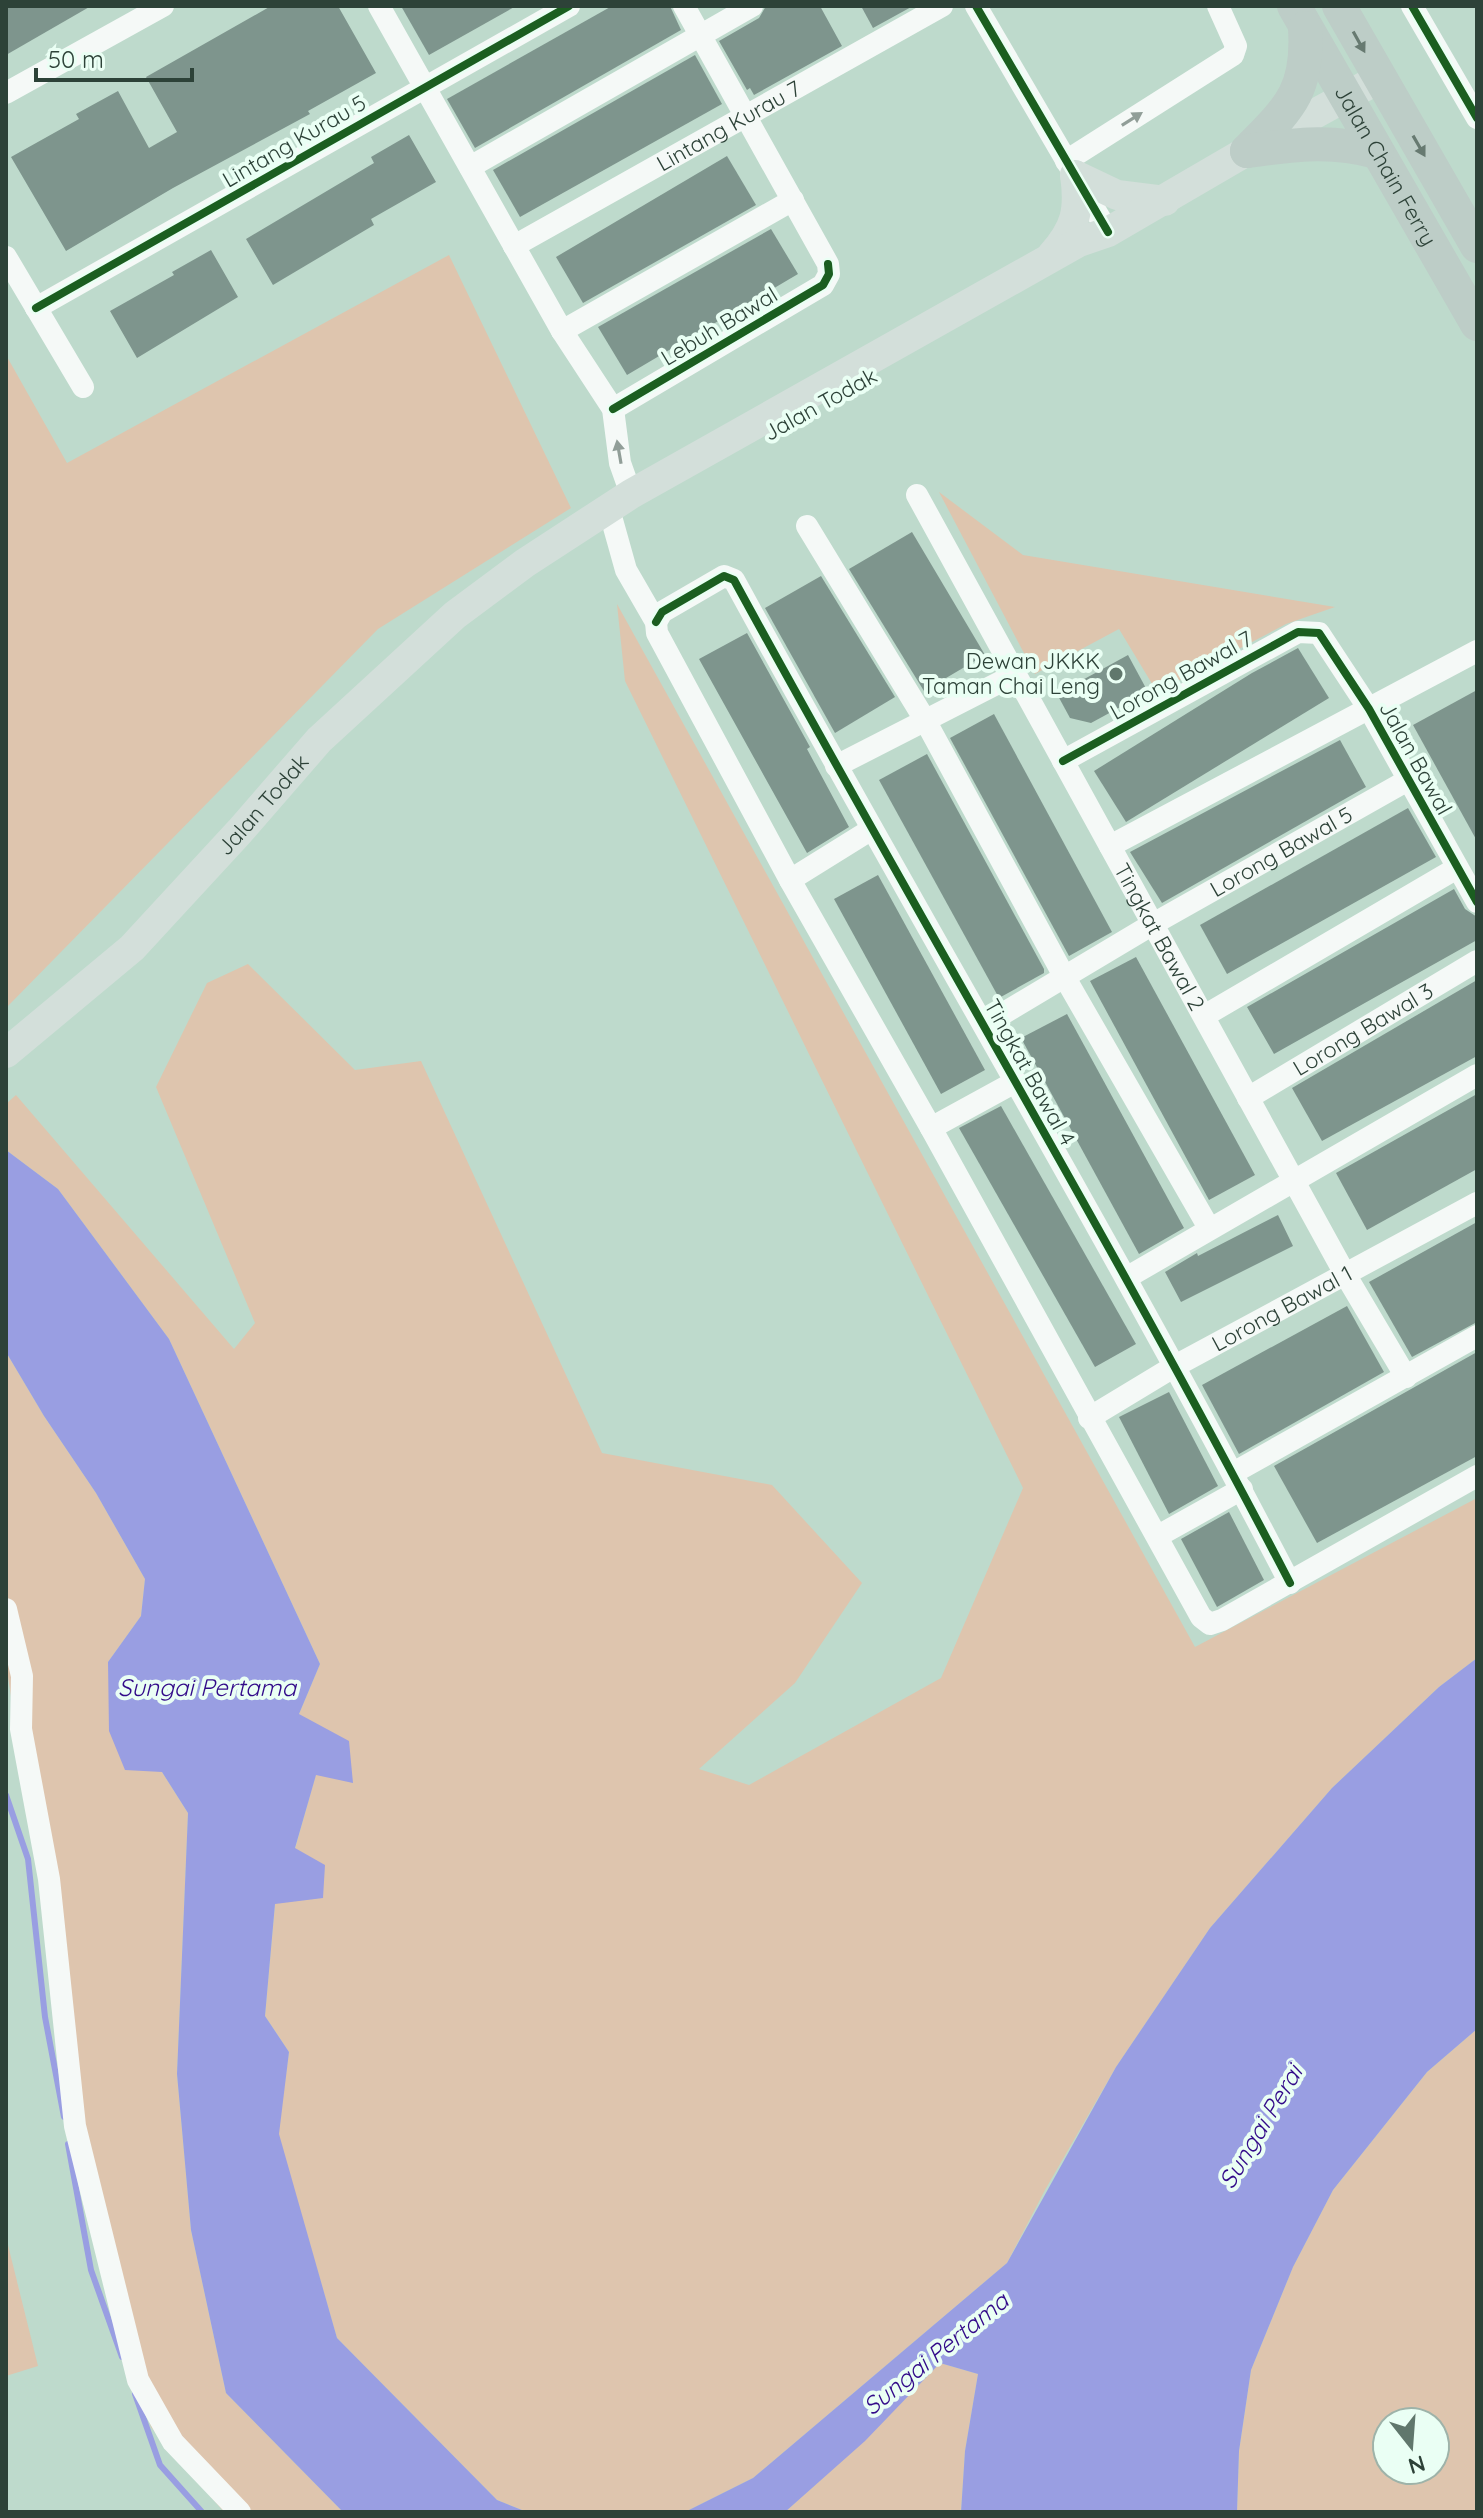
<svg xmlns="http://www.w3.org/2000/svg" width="1483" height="2518" font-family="Quicksand,sans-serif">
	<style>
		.green { fill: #dec5ae; fill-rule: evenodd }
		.water { fill: #999ee2 }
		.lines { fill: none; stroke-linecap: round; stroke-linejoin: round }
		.stream { stroke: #999ee2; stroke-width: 6 }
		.building { fill: #7e958d }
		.minor { stroke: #f5f9f7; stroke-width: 22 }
		.major { stroke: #d3dfda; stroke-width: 30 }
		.highway { stroke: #bdcdc7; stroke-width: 34 }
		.cycleway-casing { stroke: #eafff4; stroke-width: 13 }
		.cycleway { stroke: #1b5e20; stroke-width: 8 }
		.oneway { fill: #677a71 }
		.oneway2 { fill: #919e98 }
		.poi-dot { fill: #60776c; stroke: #eafff4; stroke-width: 3 }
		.labels { text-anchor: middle; stroke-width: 8; stroke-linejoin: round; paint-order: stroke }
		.street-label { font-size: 22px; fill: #2d4238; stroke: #eafff4 }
		.poi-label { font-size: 22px; fill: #2d4238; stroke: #eafff4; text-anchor: end }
		.water-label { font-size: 24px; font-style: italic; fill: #320a89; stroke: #eafff4 }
	</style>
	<rect width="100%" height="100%" fill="#bedacc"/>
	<g class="green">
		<polygon points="449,255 571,508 378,629 6,1008 6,355 67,463"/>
		<polygon points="939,492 1023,555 1335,607 1286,624 1157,692 1119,629 1035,674"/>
		<polygon points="617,604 1195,1647 1477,1498 1477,1658 1439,1687 1332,1788 1210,1928 1116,2067 1045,2190 1007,2263 753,2478 685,2512 527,2512 497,2500 337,2338 278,2134 289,2052 265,2016 275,1904 295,1849 316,1774 353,1782 299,1714 320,1664 169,1339 58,1189 6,1150 6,1104 16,1095 234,1349 255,1323 156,1087 207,983 248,964 355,1070 421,1061 602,1453 772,1485 862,1583 795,1683 699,1769 749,1785 941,1678 1023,1488 625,681"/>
		<polygon points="6,1352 44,1416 96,1493 145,1579 141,1616 108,1662 162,1772 188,1813 177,2074 191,2230 226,2393 343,2512 224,2512 151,2427 89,2198 6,1664"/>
		<path d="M1477 2029V2512H1237L1239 2451 1251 2370 1293 2267 1333 2190 1427 2072ZM1387 2422H1435V2470H1387Z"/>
		<polygon points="6,2237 38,2366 6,2376"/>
		<polygon points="940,2363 978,2374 965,2451 961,2512 785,2512 865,2440"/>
	</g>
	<g class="water">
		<polygon points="6,1150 58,1189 169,1339 320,1664 299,1714 349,1741 353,1783 316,1775 295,1848 325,1865 323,1898 275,1904 265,2016 289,2052 279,2134 337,2338 497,2500 527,2512 343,2512 226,2393 191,2230 177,2074 188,1813 162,1772 125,1770 109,1731 108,1662 141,1616 145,1579 96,1493 44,1416 6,1352"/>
		<polygon points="1477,1658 1477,2029 1427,2072 1333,2190 1293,2267 1251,2370 1239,2451 1237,2512 961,2512 965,2451 978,2374 940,2363 865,2441 785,2512 685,2512 753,2478 1007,2263 1116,2067 1210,1928 1332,1788 1439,1687"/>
	</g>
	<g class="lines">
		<g class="stream">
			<polyline points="6,1795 28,1859 45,2017 64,2117"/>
			<polyline points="68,2144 91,2270 122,2357"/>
			<polyline points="135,2394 160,2465 202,2512"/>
		</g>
	</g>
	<g class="building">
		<polygon points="6,6 91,6 6,55"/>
		<polygon points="271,6 338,6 376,73 308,111 310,114 173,188 66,251 11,157 79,119 76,114 118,91 149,148 177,132 146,77"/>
		<polygon points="401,6 516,6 429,55"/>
		<polygon points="612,6 670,6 681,30 475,148 447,99"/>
		<polygon points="766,6 820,6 842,46 754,95 750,88 747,90 719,41 759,18"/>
		<polygon points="861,6 913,6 873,28"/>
		<polygon points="695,55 722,104 520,217 493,170"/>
		<polygon points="409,135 436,182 371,219 374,225 273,285 246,239 374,163 371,157"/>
		<polygon points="727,156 756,205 583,303 556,257"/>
		<polygon points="771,229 798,274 627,375 598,327"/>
		<polygon points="211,250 238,297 137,358 110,311 174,275 172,272"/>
		<polygon points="912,532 985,655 924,691 849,569"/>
		<polygon points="821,576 895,697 835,733 765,608"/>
		<polygon points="747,633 810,747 807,749 849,827 807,853 699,659"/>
		<polygon points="1298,648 1329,698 1126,822 1094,771 1252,673"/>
		<polygon points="1128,655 1148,692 1091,723 1070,718 1057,694"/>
		<polygon points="1477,690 1477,841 1413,725"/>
		<polygon points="994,714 1112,932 1069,956 950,738"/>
		<polygon points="1340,740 1366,787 1162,903 1130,852"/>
		<polygon points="927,754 1044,969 1044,973 999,998 879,780"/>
		<polygon points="1408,808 1436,857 1227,974 1200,925"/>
		<polygon points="878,875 985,1070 941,1094 834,899"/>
		<polygon points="1454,889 1465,909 1477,917 1477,940 1274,1054 1247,1007"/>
		<polygon points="1136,957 1255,1175 1209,1200 1090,981"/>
		<polygon points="1477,980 1477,1056 1322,1141 1292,1088"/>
		<polygon points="1067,1014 1184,1228 1139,1254 1021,1038"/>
		<polygon points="1477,1094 1477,1169 1367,1230 1336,1173"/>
		<polygon points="1001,1106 1136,1344 1095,1367 959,1128"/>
		<polygon points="1278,1215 1293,1246 1181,1302 1165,1272 1197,1253 1198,1256"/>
		<polygon points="1477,1222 1477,1322 1412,1357 1369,1282"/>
		<polygon points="1347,1306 1384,1372 1239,1454 1202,1385"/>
		<polygon points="1477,1352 1477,1456 1317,1543 1274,1466"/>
		<polygon points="1169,1392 1218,1486 1169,1514 1119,1417"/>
		<polygon points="1229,1512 1264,1580 1217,1607 1181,1539"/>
	</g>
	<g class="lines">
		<g class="minor">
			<polyline points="379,6 562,331 613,409 620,463 631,494"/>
			<polyline points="976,6 1108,232"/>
			<polyline points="1412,6 1477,118"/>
			<polyline points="6,93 163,6"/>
			<polyline points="1066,161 1233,55 1236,46 1218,6"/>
			<polyline points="470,167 752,6"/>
			<path id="s1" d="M514 246 942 6"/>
			<polyline points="6,257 83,387"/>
			<polyline points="36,308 569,6"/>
			<polyline points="562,331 793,200"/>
			<polyline points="613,409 823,285 829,274 828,264 684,6"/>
			<path id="s2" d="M917 495 1345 1274 1406 1377"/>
			<polyline points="612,520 626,570 656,622 657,633 790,880 931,1128 1201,1617 1210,1624 1222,1620 1477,1476"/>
			<polyline points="807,526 925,720 1064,976 1209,1228"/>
			<path d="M656 622 662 612 724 576 734 580C917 916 1114 1244 1290 1583"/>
			<polyline points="1063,761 1298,632 1319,633 1369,709 1477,902"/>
			<polyline points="836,766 1016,674"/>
			<polyline points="1110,846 1477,651"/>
			<polyline points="790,880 872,829"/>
			<polyline points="1204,1016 1457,868"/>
			<path id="s3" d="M984 1025 1153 924 1408 780"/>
			<path id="s4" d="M1248 1098 1477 961"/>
			<polyline points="931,1128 1015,1082"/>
			<polyline points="1126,1278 1477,1075"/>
			<path id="s5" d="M1089 1418 1175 1366 1477 1203"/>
			<polyline points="1233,1473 1477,1336"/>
			<polyline points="1158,1536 1242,1489"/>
			<polyline points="6,1609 22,1676 21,1729 49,1879 75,2126 138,2380 173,2442 240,2512"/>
		</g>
		<g class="major">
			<polyline points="1075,175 1117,195 1165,201"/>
			<path d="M1052 255C1076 228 1080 210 1075 175"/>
			<path id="s6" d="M6 1053 132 948 240 831 319 740 455 615 525 563 631 494 1079 242 1108 232 1247 151 1380 78"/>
		</g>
		<g class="highway">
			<path id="s7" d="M1294 6 1477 324"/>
			<polyline points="1339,6 1477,246"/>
			<path d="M1247 151C1289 108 1309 92 1305 28"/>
			<path d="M1247 151C1296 145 1328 139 1377 152"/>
		</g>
		<defs>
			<g id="cycleway">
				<polyline points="976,6 1108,232"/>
				<polyline points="1412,6 1477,118"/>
				<polyline points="36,308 569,6"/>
				<polyline points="613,409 823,285 829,274 828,264"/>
				<path d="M656 622 662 612 724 576 734 580C917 916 1114 1244 1290 1583"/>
				<polyline points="1063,761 1298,632 1319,633 1369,709 1477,902"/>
			</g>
		</defs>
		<use href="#cycleway" class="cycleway-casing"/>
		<use href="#cycleway" class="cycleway"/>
	</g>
	<defs><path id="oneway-solid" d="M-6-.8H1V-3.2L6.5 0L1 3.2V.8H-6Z" transform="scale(2)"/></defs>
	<g class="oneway">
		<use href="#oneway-solid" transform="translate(1359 42) rotate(61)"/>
		<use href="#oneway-solid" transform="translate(1419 146) rotate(60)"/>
	</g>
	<g class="oneway2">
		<use href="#oneway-solid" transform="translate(1132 119) rotate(-32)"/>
		<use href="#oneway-solid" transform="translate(619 452) rotate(-100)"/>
	</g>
	<circle class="poi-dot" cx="1116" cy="674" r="8"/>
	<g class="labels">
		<g class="street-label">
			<text dy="8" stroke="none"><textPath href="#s1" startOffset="246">Lintang Kurau 7</textPath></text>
			<text transform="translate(294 141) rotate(-30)" y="8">Lintang Kurau 5</text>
			<text dy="8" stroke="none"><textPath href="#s7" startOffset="184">Jalan Chain Ferry</textPath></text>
			<text transform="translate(719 326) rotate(-31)" y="8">Lebuh Bawal</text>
			<text transform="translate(820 404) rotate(-29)" y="8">Jalan Todak</text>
			<text transform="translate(1181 675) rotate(-29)" y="8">Lorong Bawal 7</text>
			<text transform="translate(1416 758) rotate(61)" y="8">Jalan Bawal</text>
			<text dy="8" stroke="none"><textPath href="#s6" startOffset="358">Jalan Todak</textPath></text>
			<text dy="8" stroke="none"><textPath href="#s3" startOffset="344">Lorong Bawal 5</textPath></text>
			<text dy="8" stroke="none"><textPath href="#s2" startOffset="504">Tingkat Bawal 2</textPath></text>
			<text dy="8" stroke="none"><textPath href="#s4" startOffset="134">Lorong Bawal 3</textPath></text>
			<text transform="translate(1030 1072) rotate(61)" y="8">Tingkat Bawal 4</text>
			<text dy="8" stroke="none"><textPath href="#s5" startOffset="222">Lorong Bawal 1</textPath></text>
		</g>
		<g class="poi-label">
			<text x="1100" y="669">Dewan JKKK<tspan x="1100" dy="25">Taman Chai Leng</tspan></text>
		</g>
		<g class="water-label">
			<text x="207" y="1696">Sungai Pertama</text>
			<text transform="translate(1261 2127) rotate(-59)" y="8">Sungai Perai</text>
			<text transform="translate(936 2354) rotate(-39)" y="8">Sungai Pertama</text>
		</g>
	</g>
	<rect width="1483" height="2518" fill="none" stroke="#2d4238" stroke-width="16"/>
	<g transform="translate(1411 2446) rotate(163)"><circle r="38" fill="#eafff4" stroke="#9eb3a9" stroke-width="2"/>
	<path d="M0-6L14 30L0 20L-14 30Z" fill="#60776c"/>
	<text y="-12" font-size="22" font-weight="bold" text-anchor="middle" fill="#2d4238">N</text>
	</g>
	<path d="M36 68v12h156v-12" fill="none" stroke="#2d4238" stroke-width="4"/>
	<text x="48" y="68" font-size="24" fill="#2d4238" stroke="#eafff4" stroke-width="6" paint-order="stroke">50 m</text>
</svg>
